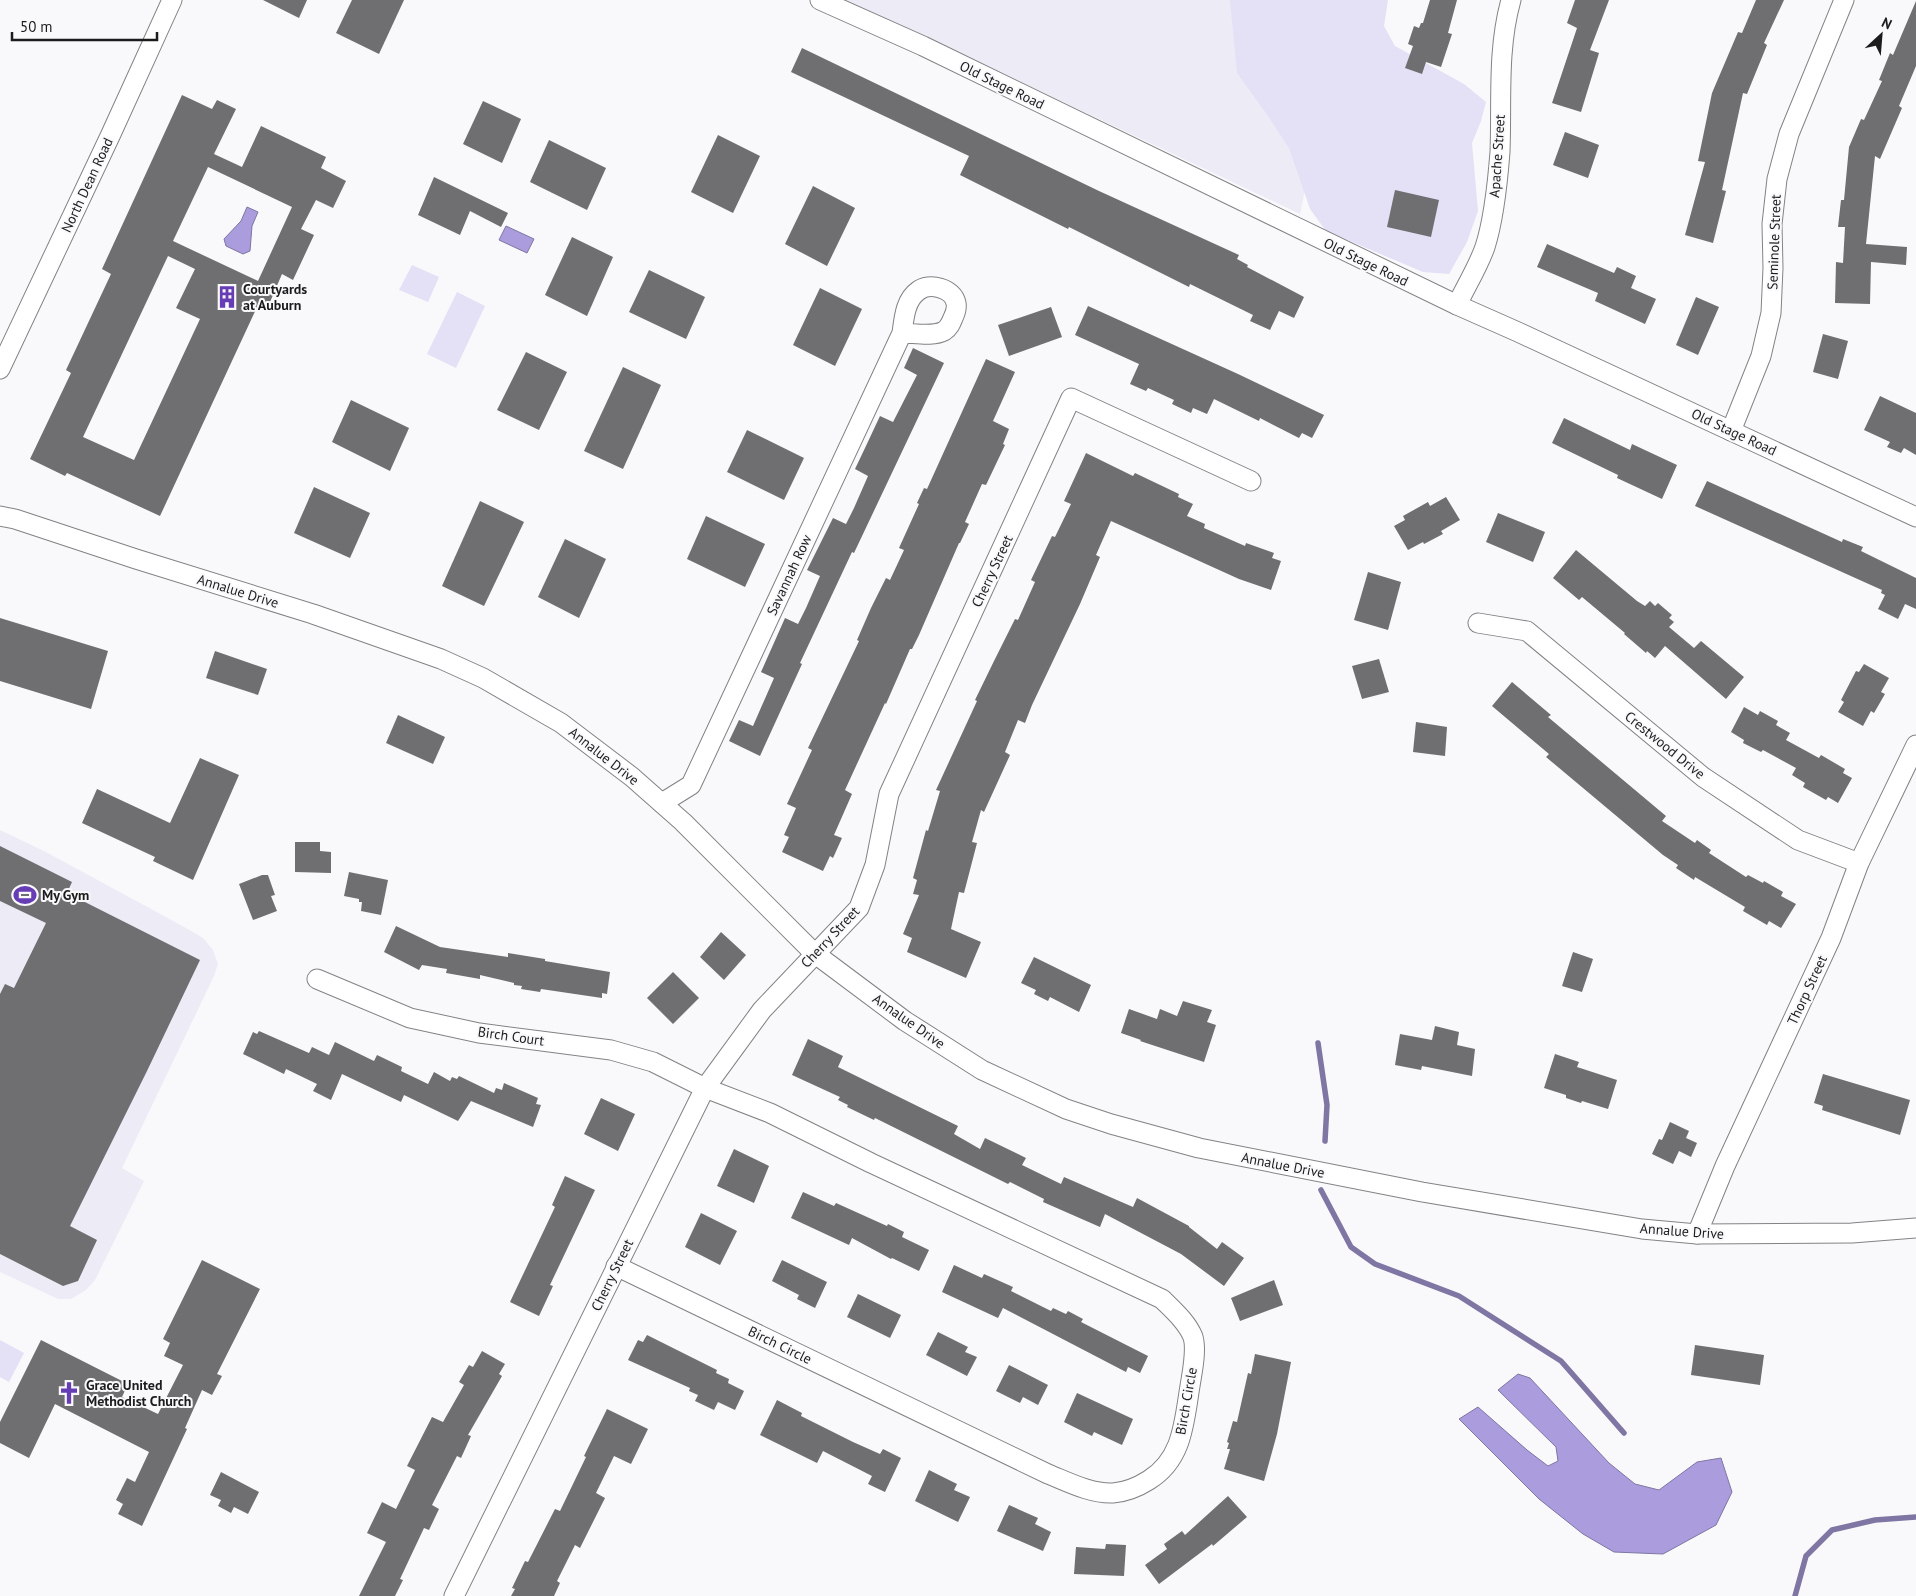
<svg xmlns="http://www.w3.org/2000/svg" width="1916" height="1596" font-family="'PT Sans',sans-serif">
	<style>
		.built { fill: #edebf6 }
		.green { fill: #e4e0f6 }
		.water { fill: #aa9cdd; stroke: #7f76a3 }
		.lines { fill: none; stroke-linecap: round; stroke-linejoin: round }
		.stream { stroke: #7f76a3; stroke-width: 5.5 }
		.building { fill: #6f6e71; fill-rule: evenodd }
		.minor-casing { stroke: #838285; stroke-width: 21 }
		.minor { stroke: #fff; stroke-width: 19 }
		.labels { text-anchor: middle; stroke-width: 4; stroke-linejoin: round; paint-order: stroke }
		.street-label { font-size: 14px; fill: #1c1c1d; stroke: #f9f9fc }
		.poi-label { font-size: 14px; font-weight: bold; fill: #1c1c1d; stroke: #f9f9fc; text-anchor: start }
	</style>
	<rect width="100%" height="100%" fill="#f9f9fc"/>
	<g class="built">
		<polygon points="845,0 1345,0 1300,214 930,39"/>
		<polygon points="0,830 46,852 186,928 203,938 213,950 218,964 214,976 122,1168 144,1181 95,1280 86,1290 71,1299 58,1299 0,1272"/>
	</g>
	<g class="green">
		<polygon points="1230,0 1388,0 1384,26 1395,46 1464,84 1486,102 1481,121 1472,143 1478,211 1467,242 1449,274 1423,272 1326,231 1310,209 1289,148 1268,116 1237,73"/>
		<polygon points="412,265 439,277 428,302 399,290"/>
		<polygon points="457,292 485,306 456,368 427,354"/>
		<polygon points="0,1340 24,1353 9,1382 0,1377"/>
	</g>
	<g class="water">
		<polygon points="247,207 258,212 252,226 250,251 243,254 226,246 224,239 241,221"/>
		<polygon points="506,226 534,239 527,253 499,240"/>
		<polygon points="1518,1374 1530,1378 1609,1463 1635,1484 1659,1490 1697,1462 1721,1458 1732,1492 1716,1525 1663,1554 1614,1552 1583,1534 1539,1499 1459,1419 1478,1407 1527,1450 1548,1466 1558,1461 1556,1447 1498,1390"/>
	</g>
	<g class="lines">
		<g class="stream">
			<polyline points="1318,1043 1327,1105 1325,1141"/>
			<polyline points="1321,1190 1351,1247 1375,1264 1459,1296 1561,1361 1624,1433"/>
			<polyline points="1795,1596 1806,1556 1832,1530 1875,1520 1916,1517"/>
		</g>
	</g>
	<g class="building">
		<polygon points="263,0 307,0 299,18"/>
		<polygon points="352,0 404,0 379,54 336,33"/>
		<polygon points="1430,0 1457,0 1448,33 1452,34 1441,67 1426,62 1422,74 1405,68 1413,46 1408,44 1414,26 1419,28 1421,23 1423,23"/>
		<polygon points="1575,0 1609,0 1590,50 1599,53 1581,112 1552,103 1577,28 1567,23"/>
		<polygon points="1756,0 1784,0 1764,43 1767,45 1747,94 1743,93 1722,190 1726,191 1713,243 1685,235 1705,162 1698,161 1712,93 1738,32 1742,33"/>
		<polygon points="1916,1 1916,66 1899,106 1902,108 1880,159 1875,156 1866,244 1907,247 1906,265 1871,262 1870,304 1835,303 1836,262 1843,263 1845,227 1838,227 1841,200 1844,200 1849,147 1861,119 1864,120 1882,81 1879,80 1890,53 1893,55"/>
		<polygon points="802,48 1099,191 1239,255 1237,259 1248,265 1247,267 1304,297 1294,318 1279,311 1270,330 1250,321 1253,315 1190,284 1189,287 1069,227 1068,229 960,175 969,156 791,72"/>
		<path d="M182 95 212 109 217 100 236 109 214 154 242 167 261 126 326 157 321 168 346 181 333 208 316 200 301 229 314 235 293 280 282 274 267 309 258 305 160 516 67 473 65 476 30 459 71 373 66 370 111 274 102 269ZM208 167 292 207 258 281 173 241ZM168 256 195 269 176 308 200 319 134 460 83 437Z"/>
		<polygon points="483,101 521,119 502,163 463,144"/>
		<polygon points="1565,132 1599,145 1588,178 1553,165"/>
		<polygon points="718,135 760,156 733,213 691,192"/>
		<polygon points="549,140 606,168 587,210 530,182"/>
		<polygon points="434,177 508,213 501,227 470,211 460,235 418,215"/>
		<polygon points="813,186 855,208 827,266 785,244"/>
		<polygon points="1395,190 1439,200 1431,237 1387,227"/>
		<polygon points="572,237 613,257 587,316 545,295"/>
		<polygon points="1547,244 1614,273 1617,267 1636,276 1631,288 1656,299 1645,324 1595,301 1598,293 1537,267"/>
		<polygon points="649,270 705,297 686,339 629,312"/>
		<polygon points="820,288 862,309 835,366 793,345"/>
		<polygon points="1696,297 1719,307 1698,355 1676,345"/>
		<polygon points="1088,306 1238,374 1324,415 1312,438 1302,433 1299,438 1260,418 1259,421 1214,399 1207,414 1193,408 1191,413 1172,404 1174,400 1148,388 1146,391 1130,384 1139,364 1075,335"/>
		<polygon points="1051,307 1062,337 1009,356 998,325"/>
		<polygon points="1823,334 1848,341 1838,379 1813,372"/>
		<polygon points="913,348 944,363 854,553 852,552 800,663 802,664 760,756 729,741 739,720 753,726 774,678 761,672 785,618 798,624 806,608 820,576 807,570 833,518 846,524 854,508 868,476 855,469 865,448 880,416 893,422 917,375 904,368"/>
		<polygon points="526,352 567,372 539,430 497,410"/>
		<polygon points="986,359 1015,372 993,421 1009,429 1003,444 1005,445 986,485 982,484 965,522 969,524 960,543 959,543 919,635 912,649 910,649 886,704 885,703 845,790 852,794 834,835 842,838 833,858 830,856 823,871 782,852 789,837 784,835 796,808 787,804 812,750 808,748 859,641 857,640 871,608 886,578 890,580 904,550 899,548 919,504 917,503 924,488 927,489"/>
		<polygon points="623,367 661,385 623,469 584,451"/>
		<polygon points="1880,396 1916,413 1916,455 1904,448 1901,453 1887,447 1890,442 1864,430"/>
		<polygon points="351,400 409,428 390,471 332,442"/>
		<polygon points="1564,418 1630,450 1632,444 1677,465 1662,499 1617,478 1618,475 1552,443"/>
		<polygon points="747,430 804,458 784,500 727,472"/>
		<polygon points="1086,453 1133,476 1135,473 1179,494 1178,497 1193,504 1187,516 1205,524 1204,528 1245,546 1246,543 1274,553 1272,558 1281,561 1271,590 1239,579 1111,521 1096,555 1100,557 1080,604 1032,705 1025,723 1018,720 1005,752 1010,755 984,812 981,810 972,842 977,843 964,893 959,892 951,929 981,942 966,978 907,952 912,938 903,934 919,895 913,894 917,880 913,878 926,830 928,831 940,791 936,790 977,701 975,700 994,661 1015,619 1018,620 1035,582 1031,580 1052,536 1055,537 1071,504 1064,501"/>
		<polygon points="1707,481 1842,542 1843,539 1863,547 1861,551 1916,578 1916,609 1905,604 1898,619 1878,609 1885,595 1881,593 1882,590 1695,506"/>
		<polygon points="314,487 370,513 350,558 294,533"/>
		<polygon points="1446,497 1460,520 1441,531 1443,534 1424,544 1423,542 1408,550 1394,526 1405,520 1403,516 1428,502 1430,506"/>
		<polygon points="480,501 524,522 484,606 442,586"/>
		<polygon points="1498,513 1545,532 1533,562 1486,542"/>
		<polygon points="706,516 765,544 745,587 687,559"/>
		<polygon points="565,539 606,559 579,618 538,597"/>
		<polygon points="1576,550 1637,601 1645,606 1650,601 1655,606 1658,603 1672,615 1669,618 1674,622 1669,627 1694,648 1701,641 1744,677 1726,699 1665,646 1655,658 1647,651 1646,653 1624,634 1625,633 1582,597 1579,600 1553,578"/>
		<polygon points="1368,572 1401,582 1388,630 1354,620"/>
		<polygon points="0,618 108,651 91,709 0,681"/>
		<polygon points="215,651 267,669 258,695 206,678"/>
		<polygon points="1379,659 1389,692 1362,699 1352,666"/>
		<polygon points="1864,664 1889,678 1881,692 1885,694 1874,713 1871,711 1863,726 1838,712 1844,702 1841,700 1856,671 1859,672"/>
		<polygon points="1512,682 1551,715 1548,717 1666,816 1662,821 1695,843 1697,840 1711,850 1709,853 1746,877 1748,875 1763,883 1764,881 1783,892 1781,896 1796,904 1781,928 1769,921 1767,925 1743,911 1745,907 1695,877 1694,880 1676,868 1678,865 1663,855 1546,757 1549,754 1492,706"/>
		<polygon points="1744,707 1758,715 1760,711 1778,721 1776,725 1790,733 1786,740 1819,758 1821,755 1845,769 1843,773 1852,778 1838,803 1828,797 1826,800 1803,787 1805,783 1792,775 1796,768 1763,750 1761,752 1743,743 1744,740 1731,732"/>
		<polygon points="398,715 445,737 433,764 386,743"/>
		<polygon points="1416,722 1447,727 1445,756 1413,752"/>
		<polygon points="200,758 239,775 193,880 153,861 155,857 82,823 97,789 170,823"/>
		<polygon points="295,842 320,842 320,851 331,852 331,873 295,872"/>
		<polygon points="0,846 72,882 67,893 200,960 147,1071 70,1226 97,1240 78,1281 63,1286 0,1254 0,994 5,984 14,988 46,923 0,901"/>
		<polygon points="349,872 388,880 381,915 361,911 362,902 359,902 359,899 344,896"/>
		<polygon points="262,875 268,875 275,895 271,896 277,911 253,920 239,884"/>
		<polygon points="396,926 440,947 508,957 508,953 545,959 545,961 610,972 607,994 602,993 602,998 541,989 540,992 521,989 522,986 514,985 514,983 480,975 480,979 446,973 447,969 422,965 419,970 384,952"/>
		<polygon points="721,932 746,955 724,980 700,957"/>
		<polygon points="1573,952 1593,959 1582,992 1562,986"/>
		<polygon points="1034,957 1091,985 1079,1012 1050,997 1048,1001 1034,994 1036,990 1021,983"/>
		<polygon points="673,972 699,998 673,1024 647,998"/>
		<polygon points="1183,1001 1212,1010 1207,1022 1216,1025 1204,1062 1140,1041 1141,1040 1121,1033 1129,1009 1157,1019 1160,1009 1177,1016"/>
		<polygon points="1435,1026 1459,1032 1457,1045 1475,1049 1472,1076 1422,1066 1421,1070 1395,1065 1400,1034 1432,1040"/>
		<polygon points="259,1031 309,1053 312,1047 329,1055 335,1042 374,1061 377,1055 402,1067 401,1071 428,1084 434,1072 450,1081 452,1077 457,1079 459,1076 494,1093 496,1088 502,1090 504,1083 538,1098 536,1104 541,1105 533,1127 471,1101 458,1121 404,1095 401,1102 342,1074 331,1100 313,1091 317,1084 286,1069 284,1074 243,1054 253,1032 257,1034"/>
		<polygon points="808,1039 843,1056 838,1067 958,1126 954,1134 980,1149 985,1138 1026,1158 1022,1165 1061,1184 1064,1177 1133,1207 1137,1198 1189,1226 1189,1227 1217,1249 1222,1242 1244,1258 1224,1286 1181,1254 1105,1214 1100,1227 1043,1202 1044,1199 1010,1182 1008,1184 875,1118 874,1120 847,1107 848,1105 838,1100 840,1097 792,1075"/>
		<polygon points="1555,1054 1579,1062 1577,1067 1617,1080 1608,1109 1582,1101 1581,1103 1566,1098 1566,1095 1544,1088"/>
		<polygon points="1823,1074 1910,1100 1900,1135 1822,1110 1823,1106 1814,1103"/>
		<polygon points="601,1098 635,1114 618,1151 584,1134"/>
		<polygon points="1670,1122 1689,1131 1686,1138 1697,1143 1691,1157 1679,1151 1673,1164 1652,1154 1659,1139 1662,1140"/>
		<polygon points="734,1149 769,1166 754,1203 717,1186"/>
		<polygon points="565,1176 595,1190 550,1285 553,1286 539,1316 510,1302 555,1207 552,1205"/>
		<polygon points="803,1192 834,1206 836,1203 887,1226 888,1224 904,1232 902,1237 929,1250 919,1271 892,1258 891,1259 852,1238 849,1245 791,1218"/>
		<polygon points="701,1213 737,1231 720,1265 685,1247"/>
		<polygon points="202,1260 260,1289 217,1374 222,1376 212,1395 202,1390 185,1428 187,1429 142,1526 118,1514 123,1504 116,1500 127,1478 135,1482 149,1452 55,1404 29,1458 0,1443 0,1422 41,1340 128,1384 122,1397 158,1414 183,1365 164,1356 170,1343 163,1339"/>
		<polygon points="782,1260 827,1282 815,1308 797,1299 799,1295 772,1281"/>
		<polygon points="954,1265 982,1278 984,1274 1013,1287 1011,1291 1051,1311 1053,1308 1066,1314 1068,1311 1083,1319 1081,1322 1148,1356 1140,1373 1128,1367 1126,1372 1003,1308 998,1318 942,1292"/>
		<polygon points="1274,1280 1283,1305 1240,1321 1231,1298"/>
		<polygon points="858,1294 901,1315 890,1338 847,1317"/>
		<polygon points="938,1332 968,1347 965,1352 977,1357 967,1376 926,1355"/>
		<polygon points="647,1335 717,1370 716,1373 729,1379 728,1383 744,1391 735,1410 718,1402 714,1410 695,1401 698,1395 689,1391 690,1388 628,1360 638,1340 643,1342"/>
		<polygon points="1695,1345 1764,1355 1760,1385 1691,1375"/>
		<polygon points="482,1351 505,1364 499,1374 502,1376 468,1435 471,1436 461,1458 457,1456 432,1505 439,1509 429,1530 424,1528 400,1579 403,1580 395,1596 359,1596 386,1542 367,1533 382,1502 396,1509 415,1470 407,1466 432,1417 443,1422 464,1385 459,1382 469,1365 473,1367"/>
		<polygon points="1255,1354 1291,1362 1277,1434 1264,1481 1224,1469 1230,1449 1227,1449 1229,1443 1227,1442 1233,1421 1237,1422 1248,1373 1251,1374"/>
		<polygon points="1009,1365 1048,1385 1038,1405 1023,1397 1020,1403 996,1391"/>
		<polygon points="1077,1393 1133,1419 1122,1445 1094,1432 1092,1436 1064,1422"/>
		<polygon points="777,1400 802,1413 801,1416 853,1442 880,1454 883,1449 901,1458 885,1492 868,1484 872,1476 823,1451 817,1463 760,1435"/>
		<polygon points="607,1409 648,1429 631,1464 614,1456 596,1493 605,1498 580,1548 575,1545 557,1581 560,1583 554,1596 511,1596 515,1589 512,1588 525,1561 528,1562 555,1509 560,1511 586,1457 584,1456"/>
		<polygon points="929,1470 957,1484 954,1490 970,1497 958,1522 915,1501"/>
		<polygon points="221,1472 259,1492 248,1514 234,1507 231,1513 218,1506 221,1500 210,1495"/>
		<polygon points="1228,1496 1247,1517 1213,1546 1212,1544 1159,1584 1145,1565 1167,1549 1164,1544 1182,1531 1185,1535"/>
		<polygon points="1009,1505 1038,1518 1035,1524 1051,1532 1043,1551 997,1531"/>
		<polygon points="1106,1544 1126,1545 1124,1576 1074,1574 1076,1547 1105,1549"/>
	</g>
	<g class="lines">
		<defs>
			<g id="minor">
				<polyline points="820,0 923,46 1457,305 1518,332 1916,517"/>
				<path d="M1457 305C1466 286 1478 267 1485 247 1493 222 1498 178 1500 152 1502 101 1497 50 1511 0"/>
				<polyline points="0,369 111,134 172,0"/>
				<polyline points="1731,431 1761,356 1771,313 1773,268 1772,224 1777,179 1789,134 1844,0"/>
				<polyline points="0,516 15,519 136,559 313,614 441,659 483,678 561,723 632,777 683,822 814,953 905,1021 982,1070 1066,1109 1111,1124 1199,1148 1422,1192 1642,1229 1697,1234 1852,1233 1916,1228"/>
				<polyline points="1478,623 1527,631 1703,777 1798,840 1859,863"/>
				<path d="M662 803 691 785 902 333C904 319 905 300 918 291 929 282 953 288 956 303 957 308 955 314 953 318 951 323 949 328 944 331 933 337 914 333 902 333"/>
				<path d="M317 979 410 1018 479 1033 611 1050 653 1062 705 1088 770 1113 871 1163 1162 1299C1173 1310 1187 1322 1193 1337 1197 1350 1192 1373 1190 1386 1184 1422 1183 1459 1149 1480 1138 1487 1126 1492 1113 1493 1091 1494 1068 1482 1048 1474L616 1266"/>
				<polyline points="1697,1234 1725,1166 1831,938 1859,863 1916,745"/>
				<polyline points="454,1596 705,1088 762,1010 859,908 875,865 889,794 1071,398 1251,481"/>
			</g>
		</defs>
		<use href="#minor" class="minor-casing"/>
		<use href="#minor" class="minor"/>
	</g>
	<defs>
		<symbol id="building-bare" viewBox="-9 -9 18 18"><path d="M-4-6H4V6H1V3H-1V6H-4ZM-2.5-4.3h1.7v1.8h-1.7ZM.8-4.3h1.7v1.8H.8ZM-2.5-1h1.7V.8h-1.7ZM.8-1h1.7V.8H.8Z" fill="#663db5" stroke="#f9f9fc" stroke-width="2.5" paint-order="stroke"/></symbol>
		<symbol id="stadium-bare" viewBox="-9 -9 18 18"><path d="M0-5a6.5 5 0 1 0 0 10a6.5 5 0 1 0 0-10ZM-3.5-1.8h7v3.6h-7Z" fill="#663db5" stroke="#f9f9fc" stroke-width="2.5" paint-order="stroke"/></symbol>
		<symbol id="church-bare" viewBox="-9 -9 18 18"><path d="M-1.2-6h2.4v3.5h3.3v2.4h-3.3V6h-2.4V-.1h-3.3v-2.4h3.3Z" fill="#663db5" stroke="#f9f9fc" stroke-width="2.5" paint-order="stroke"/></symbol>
	</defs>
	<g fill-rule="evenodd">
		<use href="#building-bare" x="211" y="281" width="32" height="32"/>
		<use href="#stadium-bare" x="9" y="879" width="32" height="32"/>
		<use href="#church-bare" x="53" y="1377" width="32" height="32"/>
	</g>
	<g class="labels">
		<g class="street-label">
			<text transform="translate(1002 85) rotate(26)" y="5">Old Stage Road</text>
			<text transform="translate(1497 156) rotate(-86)" y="5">Apache Street</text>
			<text transform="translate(87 185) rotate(-65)" y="5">North Dean Road</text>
			<text transform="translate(1774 242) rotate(-88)" y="5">Seminole Street</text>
			<text transform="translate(1366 262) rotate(26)" y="5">Old Stage Road</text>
			<text transform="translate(1734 432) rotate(25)" y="5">Old Stage Road</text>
			<text transform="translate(992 571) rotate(-65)" y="5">Cherry Street</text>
			<text transform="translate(789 575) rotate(-65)" y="5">Savannah Row</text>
			<text transform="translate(238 591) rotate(17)" y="5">Annalue Drive</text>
			<text transform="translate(1665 745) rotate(39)" y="5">Crestwood Drive</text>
			<text transform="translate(604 756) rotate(38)" y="5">Annalue Drive</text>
			<text transform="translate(830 937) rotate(-47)" y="5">Cherry Street</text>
			<text transform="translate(1807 990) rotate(-65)" y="5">Thorp Street</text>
			<text transform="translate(909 1021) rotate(35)" y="5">Annalue Drive</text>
			<text transform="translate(511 1036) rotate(8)" y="5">Birch Court</text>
			<text transform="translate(1283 1165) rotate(11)" y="5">Annalue Drive</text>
			<text transform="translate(1682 1231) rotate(4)" y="5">Annalue Drive</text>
			<text transform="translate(612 1275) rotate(-64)" y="5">Cherry Street</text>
			<text transform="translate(780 1345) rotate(26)" y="5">Birch Circle</text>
			<text transform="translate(1186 1401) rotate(-80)" y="5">Birch Circle</text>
		</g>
		<g class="poi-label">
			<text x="243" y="294">Courtyards<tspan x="243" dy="16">at Auburn</tspan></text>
			<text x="42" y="900">My Gym</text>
			<text x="86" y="1390">Grace United<tspan x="86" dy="16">Methodist Church</tspan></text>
		</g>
	</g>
	<g transform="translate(1881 35) rotate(26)" stroke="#f9f9fc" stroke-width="4" paint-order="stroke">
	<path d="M0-4L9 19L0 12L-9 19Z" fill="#1c1c1d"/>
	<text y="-8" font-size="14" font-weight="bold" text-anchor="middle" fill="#1c1c1d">N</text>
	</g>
	<path d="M12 32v8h145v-8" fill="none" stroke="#1c1c1d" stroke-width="2.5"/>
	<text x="20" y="32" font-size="15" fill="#1c1c1d" stroke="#f9f9fc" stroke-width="4" paint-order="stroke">50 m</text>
</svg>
